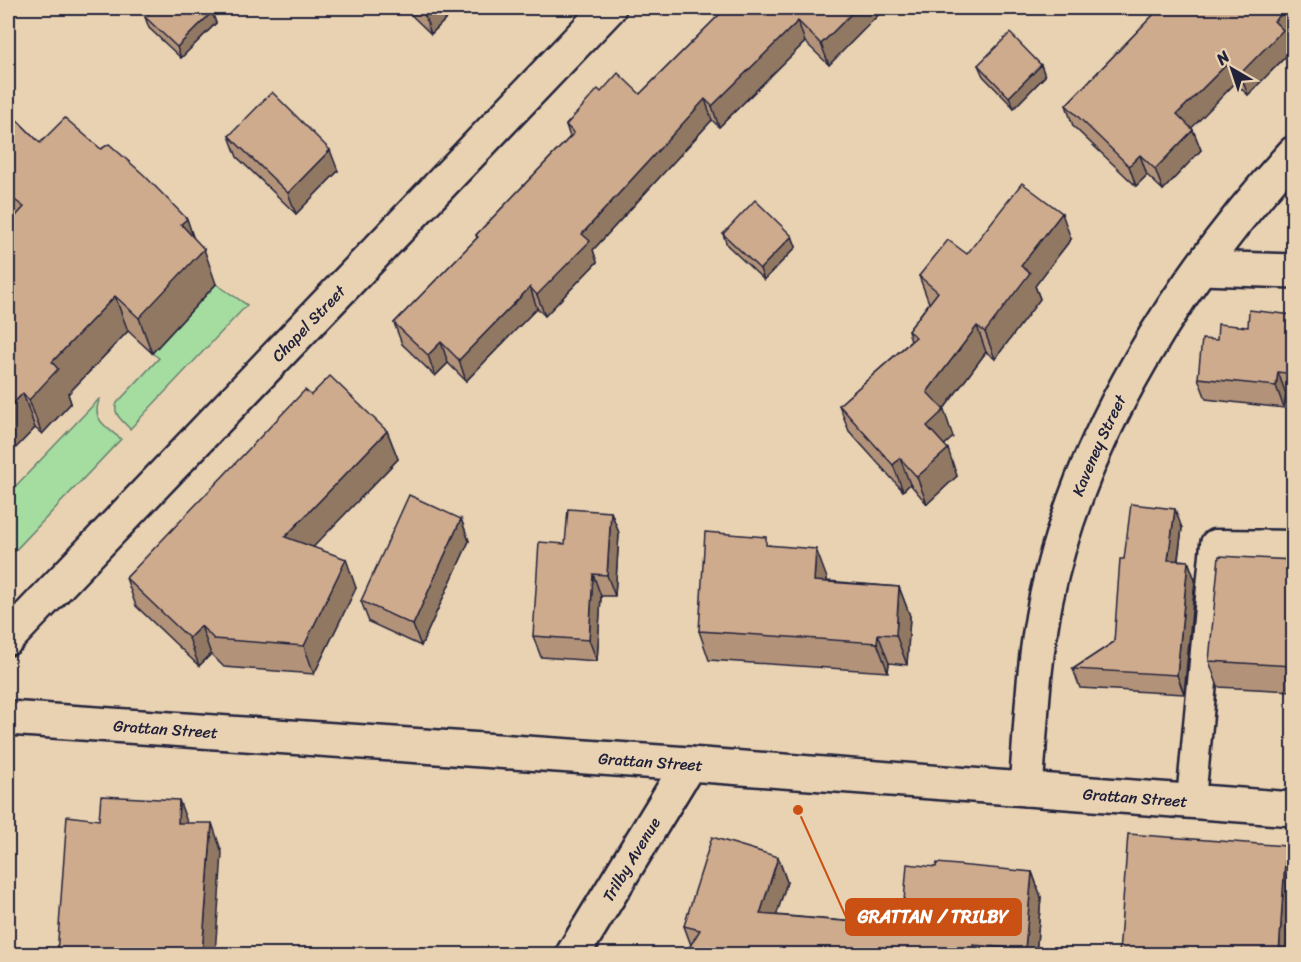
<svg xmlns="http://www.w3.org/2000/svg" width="1301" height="962" font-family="Sriracha,sans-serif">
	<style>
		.green { fill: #a5dca0; stroke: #647f6e; stroke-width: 1.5 }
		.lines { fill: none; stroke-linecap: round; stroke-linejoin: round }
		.service-casing { stroke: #22223b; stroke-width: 33 }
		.minor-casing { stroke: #22223b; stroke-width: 38 }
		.secondary-casing { stroke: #22223b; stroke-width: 38 }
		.service { stroke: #e9d2b2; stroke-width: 28 }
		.minor { stroke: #e9d2b2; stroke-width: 33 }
		.secondary { stroke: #e9d2b2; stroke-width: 33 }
		.wall { fill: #b2937a; stroke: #22223b; stroke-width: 1.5 }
		.shaded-wall { fill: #917863; stroke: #22223b; stroke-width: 1.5 }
		.building { fill: #cfab8e; stroke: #22223b; stroke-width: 1.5 }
		.labels { text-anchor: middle; stroke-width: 6; stroke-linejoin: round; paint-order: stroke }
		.street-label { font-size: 16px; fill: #22223b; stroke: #e9d2b2 }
		.leader { fill: none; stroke: #ca5113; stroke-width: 2 }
		.callout-dot { fill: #ca5113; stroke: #e9d2b2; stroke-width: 2 }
		.callout { fill: #ca5113; stroke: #ca5113; stroke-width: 2 }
		.callout-label { font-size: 18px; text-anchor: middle; font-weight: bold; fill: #fff }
	</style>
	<rect width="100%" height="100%" fill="#e9d2b2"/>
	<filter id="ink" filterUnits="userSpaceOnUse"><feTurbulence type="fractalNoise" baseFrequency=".0167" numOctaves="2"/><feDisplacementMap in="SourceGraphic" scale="12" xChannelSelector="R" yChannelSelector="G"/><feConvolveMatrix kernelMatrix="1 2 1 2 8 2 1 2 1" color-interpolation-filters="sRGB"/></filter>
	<g filter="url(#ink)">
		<g class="green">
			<path d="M216 284 247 305 130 429C123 421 112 414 117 403L159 358 152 353Z"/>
			<path d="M100 398C90 419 106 427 121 439L8 558V494Z"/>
		</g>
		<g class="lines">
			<defs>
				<polyline id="service" points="1191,800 1215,544 1294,545"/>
				<g id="minor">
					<polyline points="1201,268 1294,271"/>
					<path id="s1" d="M8 638 609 8"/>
					<path id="s2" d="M1026 789C1031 726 1033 661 1046 599 1081 433 1181 277 1294 153"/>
					<path id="s3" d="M573 954 689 764"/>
				</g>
				<g id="secondary">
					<path id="s4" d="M8 718 689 764 1294 809"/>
				</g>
			</defs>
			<use href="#service" class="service-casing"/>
			<use href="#minor" class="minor-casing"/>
			<use href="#secondary" class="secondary-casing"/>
			<use href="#service" class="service"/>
			<use href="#minor" class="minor"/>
			<use href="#secondary" class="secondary"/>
		</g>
		<g class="wall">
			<polygon points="404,8 457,8 431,34"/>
			<polygon points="726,8 885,8 829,65 805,42 719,127 712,120 593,250 597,262 545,316 537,308 466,381 448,363 435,376 402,344 394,323 477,238 476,235 570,137 566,125 601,92 640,94"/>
			<polygon points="1157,8 1293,8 1286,38 1291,51 1248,95 1235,83 1191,128 1193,130 1201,150 1163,190 1147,175 1136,186 1073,126 1066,105 1158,10"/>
			<polygon points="212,12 216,23 181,58 149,28 145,17"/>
			<polygon points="978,65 1041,65 1045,76 1014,108 983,76"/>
			<polygon points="8,111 40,143 101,149 187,219 193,238 216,284 152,353 128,331 68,394 71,403 42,434 35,428 8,456 8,225 11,222 8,214"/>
			<polygon points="229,136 338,171 296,214 237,157"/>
			<polygon points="723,234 792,236 796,247 764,280 727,245"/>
			<polygon points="1071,239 1035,286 1040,299 995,359 986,352 943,410 953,437 944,445 957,476 927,504 910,484 903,491 849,431 839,405 911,341 908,331 929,303 919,276 967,254"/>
			<polygon points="1293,315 1293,395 1286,394 1284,408 1206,399 1198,378 1217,340 1248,327"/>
			<polygon points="311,395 387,431 398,459 313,547 356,588 314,674 224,667 211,654 199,666 136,606 126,578"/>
			<polygon points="611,512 619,533 615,596 601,596 597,661 541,657 533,636 565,544"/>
			<polygon points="461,519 469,541 421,646 369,622 361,601"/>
			<polygon points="1182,528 1178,560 1188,561 1195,580 1184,694 1080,688 1073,669 1114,642 1124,559"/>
			<polygon points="769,545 827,578 827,581 899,587 910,616 907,665 889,663 888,672 709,660 699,631"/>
			<polygon points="1293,560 1293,691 1218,687 1209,661"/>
			<polygon points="778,857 787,882 776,915 902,926 936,867 1032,872 1041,897 1036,954 685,954 691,945 684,926"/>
		</g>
		<g class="shaded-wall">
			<polygon points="429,8 457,8 431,34 424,13"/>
			<polygon points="857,8 885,8 829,65 821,44"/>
			<polygon points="1288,8 1293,8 1293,30 1286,38 1291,51 1248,95 1240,74 1274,21"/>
			<polygon points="212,12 216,23 181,58 177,47"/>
			<polygon points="798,21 805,42 719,127 712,106"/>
			<polygon points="1228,63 1235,83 1185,135 1177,114"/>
			<polygon points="1041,65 1045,76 1014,108 1009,97"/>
			<polygon points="705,99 712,120 593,250 597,262 545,316 537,295 582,234"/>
			<polygon points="1193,130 1201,150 1163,190 1155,169"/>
			<polygon points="330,150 338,171 296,214 288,193"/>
			<polygon points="1140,155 1147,175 1136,186 1129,166"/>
			<polygon points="1062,213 1071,239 1035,286 1040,299 995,359 985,332 1021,266"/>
			<polygon points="187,219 199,254 204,249 216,284 152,353 139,318 181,224"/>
			<polygon points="792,236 796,247 764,280 760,269"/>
			<polygon points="530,287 537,308 466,381 459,360"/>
			<polygon points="115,296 128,331 68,394 71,403 42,434 29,400 52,362"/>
			<polygon points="977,326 986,352 940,414 944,410 953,437 936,453 927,426 927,392"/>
			<polygon points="441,342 448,363 435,376 428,355"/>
			<polygon points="1278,372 1286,394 1284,408 1276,386"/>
			<polygon points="23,393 35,428 8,456 8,409"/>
			<polygon points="387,431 398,459 296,565 285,537"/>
			<polygon points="948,449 957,476 927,504 917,477"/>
			<polygon points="900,458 910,484 903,491 893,465"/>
			<polygon points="1175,509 1182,528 1175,579 1168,560"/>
			<polygon points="611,512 619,533 615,596 607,575"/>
			<polygon points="461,519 469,541 421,646 413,625"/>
			<polygon points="816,549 827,578 825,610 814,581"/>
			<polygon points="346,559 356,588 314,674 304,646"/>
			<polygon points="1188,561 1195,580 1184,694 1177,675"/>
			<polygon points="593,574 601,596 597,661 589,640"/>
			<polygon points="899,587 910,616 907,665 896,635"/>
			<polygon points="201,626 211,654 199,666 189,638"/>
			<polygon points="878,634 889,663 888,672 877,643"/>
			<polygon points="179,800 190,830 178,823"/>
			<polygon points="212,823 222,853 215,954 202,954"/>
			<polygon points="1286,846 1293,868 1293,922 1292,954 1279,954"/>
			<polygon points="778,857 787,882 769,939 760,914"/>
			<polygon points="1032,872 1041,897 1036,954 1027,954 1025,949"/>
			<polygon points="973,945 977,954 972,954"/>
		</g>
		<g class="building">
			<polygon points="154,8 207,8 212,12 177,47 145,17"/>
			<polygon points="418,8 429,8 424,13"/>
			<polygon points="726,8 857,8 821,44 798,21 712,106 705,99 582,234 590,241 537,295 530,287 459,360 441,342 428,355 394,323 478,237 476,235 574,133 566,125 598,89 601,92 618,73 640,94"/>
			<polygon points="1160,8 1288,8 1274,21 1283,30 1240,74 1228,63 1177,114 1193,130 1155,169 1140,155 1129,166 1066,105"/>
			<polygon points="1010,33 1041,65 1009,97 978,65"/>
			<polygon points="272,92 330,150 288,193 229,136"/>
			<polygon points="8,111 40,143 65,118 101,149 109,144 144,175 187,219 181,224 204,249 139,318 115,296 52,362 58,369 29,400 23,393 8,409 8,225 24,207 8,195 8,177 10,175 8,172"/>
			<polygon points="1022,183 1062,213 1021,266 1030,273 985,332 977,326 927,392 944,410 927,426 948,449 917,477 900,458 893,465 839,405 916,337 908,331 938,292 919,276 948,240 967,254"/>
			<polygon points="755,200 792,236 760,269 723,234"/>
			<polygon points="1249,310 1293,315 1293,374 1278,372 1276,386 1198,378 1202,339 1217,340 1218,324 1248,327"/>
			<polygon points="330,376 387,431 285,537 346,559 304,646 214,639 201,626 189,638 126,578 305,390 311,395"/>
			<polygon points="409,495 461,519 413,625 361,601"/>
			<polygon points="1131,504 1175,509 1168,560 1188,561 1177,675 1073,669 1114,642 1120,559 1124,559"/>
			<polygon points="568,509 611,512 607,575 593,574 589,640 533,636 539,542 565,544"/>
			<polygon points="705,532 766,537 766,545 816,549 814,581 899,587 896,635 878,634 877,643 699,631"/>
			<polygon points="1219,556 1293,560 1293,666 1209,661"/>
			<polygon points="101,796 179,800 178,823 212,823 202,954 57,954 67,816 99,820"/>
			<polygon points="1128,834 1286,846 1279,954 1119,954"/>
			<polygon points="712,837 778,857 760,914 902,926 907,864 936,867 937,863 1032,872 1025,949 973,945 972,954 685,954 700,930 684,926"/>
		</g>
	</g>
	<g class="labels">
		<g class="street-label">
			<text dy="6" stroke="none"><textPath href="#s1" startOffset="435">Chapel Street</textPath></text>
			<text dy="6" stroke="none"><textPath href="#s2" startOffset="354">Kaveney Street</textPath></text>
			<text dy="6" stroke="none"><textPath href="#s4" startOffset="158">Grattan Street</textPath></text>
			<text dy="6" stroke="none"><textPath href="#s4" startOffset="644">Grattan Street</textPath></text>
			<text dy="6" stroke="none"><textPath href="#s4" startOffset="1130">Grattan Street</textPath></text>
			<text dy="6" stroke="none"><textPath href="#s3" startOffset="111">Trilby Avenue</textPath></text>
		</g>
	</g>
	<path class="leader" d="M798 810L846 917"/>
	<circle class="callout-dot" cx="798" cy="810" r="6"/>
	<rect class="callout" x="846" y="899" width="175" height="36" rx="6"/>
	<g class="callout-label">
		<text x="933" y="923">GRATTAN / TRILBY</text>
	</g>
	<rect width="1301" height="962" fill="none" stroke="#e9d2b2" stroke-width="30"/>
	<rect x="15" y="15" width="1271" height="932" fill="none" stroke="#22223b" stroke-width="2" filter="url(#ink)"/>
	<g transform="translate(1232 69) rotate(321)" stroke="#e9d2b2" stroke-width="4.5" paint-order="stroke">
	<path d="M0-4.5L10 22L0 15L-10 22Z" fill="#22223b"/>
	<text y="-9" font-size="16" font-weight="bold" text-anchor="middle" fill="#22223b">N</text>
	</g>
</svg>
